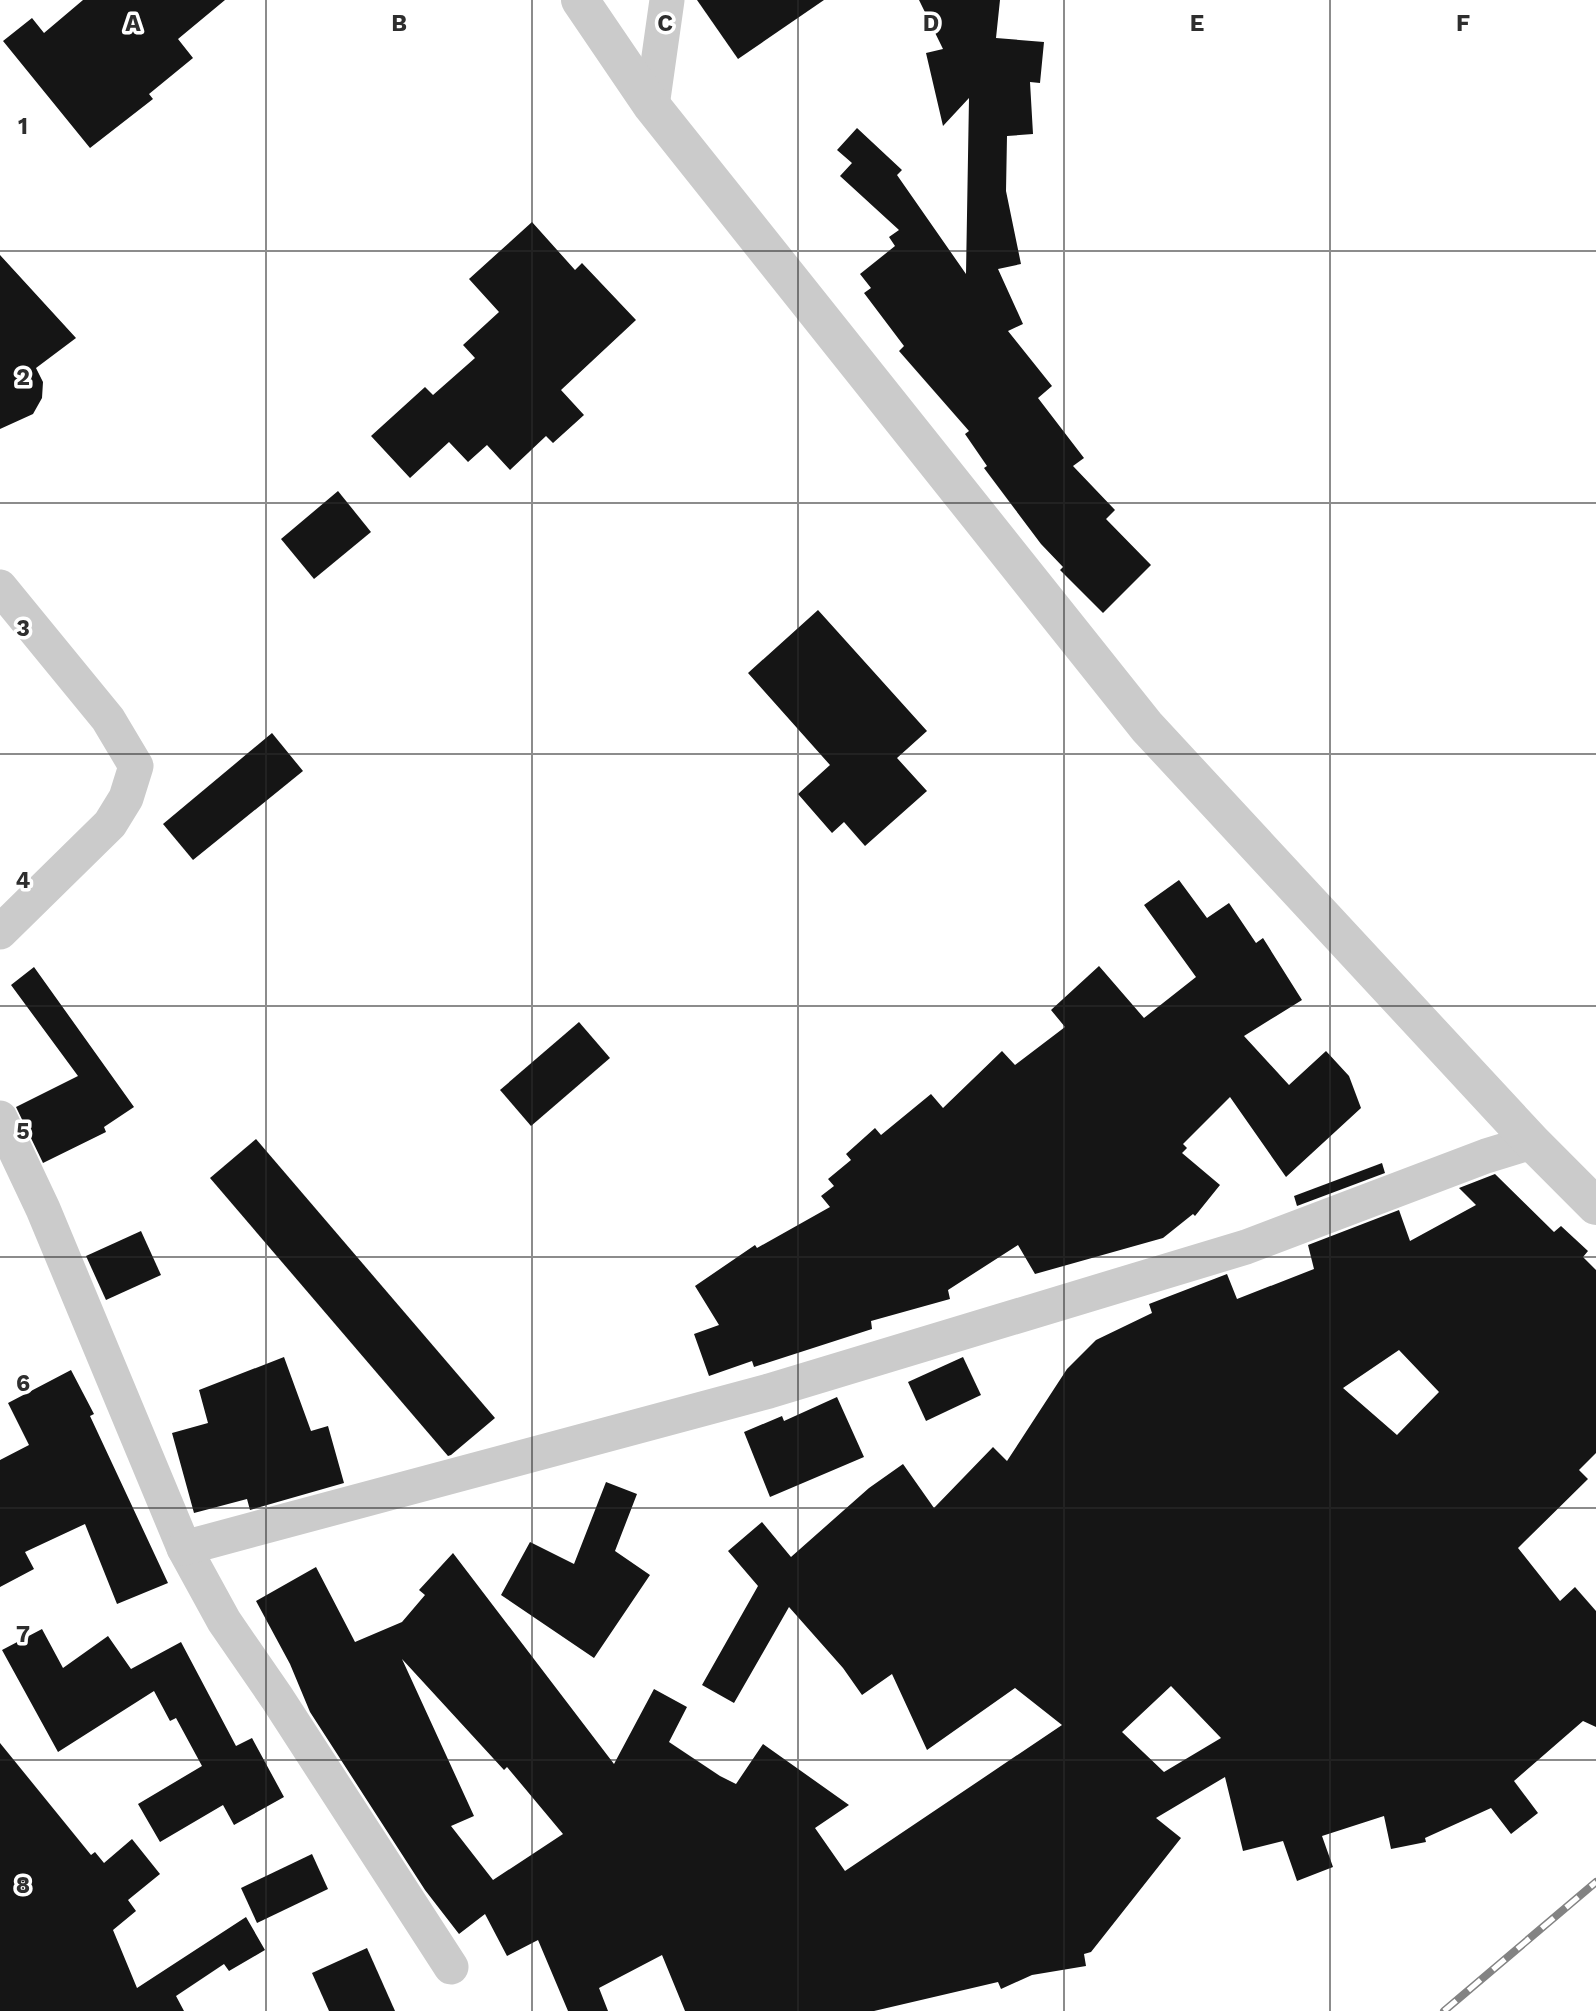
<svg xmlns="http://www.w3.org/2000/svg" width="1596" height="2011" font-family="'Work Sans',sans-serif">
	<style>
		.building { fill: #151515; fill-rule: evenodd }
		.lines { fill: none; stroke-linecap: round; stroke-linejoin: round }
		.minor { stroke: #cbcbcb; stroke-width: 35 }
		.tertiary { stroke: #cbcbcb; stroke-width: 38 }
		.rail-casing { stroke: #838383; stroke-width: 8 }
		.rail { stroke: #fff; stroke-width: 5; stroke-dasharray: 16; stroke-linecap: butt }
		.grid { fill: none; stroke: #2e2e2e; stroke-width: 2; stroke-opacity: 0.55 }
		.grid-label { font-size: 23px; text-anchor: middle; font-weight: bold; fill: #2e2e2e; stroke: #fff; stroke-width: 7; stroke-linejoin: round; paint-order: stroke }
	</style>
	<rect width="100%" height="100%" fill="#fff"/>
	<g class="building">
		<polygon points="83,0 225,0 178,39 193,58 149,94 153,99 90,148 3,41 32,18 44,33"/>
		<polygon points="697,0 824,0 738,59"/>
		<polygon points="919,0 1000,0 996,38 1044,42 1040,83 1030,82 1033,134 1007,136 1006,191 1021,264 998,269 1023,324 1008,331 1052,386 1038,398 1084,458 1073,466 1115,510 1106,519 1151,565 1103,613 1060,570 1063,567 1041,544 984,468 987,466 965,434 969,431 899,351 904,346 864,293 871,288 860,274 895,246 889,237 899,230 840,176 852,163 837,150 857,128 902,170 897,175 966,274 969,98 943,126 926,53 943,49"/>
		<polygon points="532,222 575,270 582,263 636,320 561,390 584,415 553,443 546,436 510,470 487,445 468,462 449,442 410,478 371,436 425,387 433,395 475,358 463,345 499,312 469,279"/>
		<polygon points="0,255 76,338 36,368 43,382 42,398 33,414 0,429"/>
		<polygon points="338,491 371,532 314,579 281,539"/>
		<polygon points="818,610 927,731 897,758 927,791 865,846 844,822 832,833 798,794 830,765 748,673"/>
		<polygon points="272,733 303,771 193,860 163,824"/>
		<polygon points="1179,880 1207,918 1229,903 1256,943 1263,938 1302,1000 1244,1036 1289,1085 1326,1051 1349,1076 1361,1108 1286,1177 1230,1097 1183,1144 1187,1148 1182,1153 1220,1185 1195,1216 1193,1214 1163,1238 1035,1274 1018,1245 948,1290 950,1299 871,1321 872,1329 754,1367 752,1361 709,1376 694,1334 719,1325 695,1286 755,1245 757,1248 830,1207 821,1196 834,1186 828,1179 851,1160 846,1154 875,1128 881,1135 931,1094 943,1108 1002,1051 1015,1065 1065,1027 1051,1010 1099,966 1144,1018 1196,977 1144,905"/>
		<polygon points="34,967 134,1107 104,1127 106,1132 43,1163 16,1107 78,1076 11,985"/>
		<polygon points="579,1022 610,1058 531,1126 500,1090"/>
		<polygon points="256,1139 495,1418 451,1455 448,1456 210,1178"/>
		<polygon points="1382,1163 1385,1173 1297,1206 1294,1196"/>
		<path d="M1495 1174 1554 1232 1561 1226 1588 1251 1583 1257 1596 1270V1453L1579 1470 1588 1479 1518 1548 1560 1601 1575 1587 1596 1611V1727L1583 1721 1514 1781 1538 1813 1511 1834 1491 1808 1425 1838 1426 1842 1391 1849 1384 1816 1322 1836 1333 1867 1297 1881 1283 1841 1243 1851 1225 1777 1156 1818 1181 1838 1091 1952 1084 1954 1086 1966 1032 1975 1001 1989 998 1982 874 2011H685L662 1955 599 1988 608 2011H568L538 1940 507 1956 485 1914 459 1934 425 1890 310 1712 290 1664 256 1601 316 1567 355 1642 402 1622 425 1595 419 1590 453 1553 614 1764 654 1689 687 1707 669 1742 720 1776 736 1784 763 1744 849 1805 815 1828 845 1871 1062 1725 1015 1688 927 1750 892 1674 862 1695 843 1668 789 1607 734 1703 702 1685 758 1586 728 1551 762 1522 791 1557 869 1488 903 1464 934 1508 993 1447 1007 1461 1067 1369 1096 1340 1152 1313 1149 1304 1227 1274 1237 1299 1314 1269 1308 1245 1399 1210 1410 1241 1476 1205 1459 1188ZM1399 1350 1439 1392 1397 1435 1343 1388ZM402 1659 504 1770 507 1767 563 1834 493 1880 451 1826 474 1816ZM1171 1686 1221 1738 1164 1772 1122 1732Z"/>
		<polygon points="141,1231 161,1275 106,1300 86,1256"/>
		<polygon points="284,1357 311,1431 328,1426 344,1483 250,1510 247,1499 194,1513 172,1433 208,1423 199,1390"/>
		<polygon points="963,1357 981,1395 926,1421 908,1382"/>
		<polygon points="71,1370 94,1414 90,1416 168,1583 117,1604 85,1524 25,1552 34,1569 0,1587 0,1460 29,1445 8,1403"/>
		<polygon points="837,1397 864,1457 770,1497 744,1432 782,1416 784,1421"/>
		<polygon points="606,1482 637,1494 615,1551 650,1575 594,1658 501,1595 530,1542 574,1564"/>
		<polygon points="42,1629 63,1668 108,1636 131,1669 181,1642 236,1746 252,1738 284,1797 234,1825 223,1805 160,1842 138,1804 202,1766 176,1718 170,1721 154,1691 58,1752 2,1650"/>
		<polygon points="0,1743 91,1855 95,1852 104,1863 132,1839 160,1874 128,1900 136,1911 113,1930 137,1988 246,1917 265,1950 229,1971 224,1964 176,1996 184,2011 0,2011"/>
		<polygon points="312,1854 328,1889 257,1923 241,1888"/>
		<polygon points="367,1948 395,2011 329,2011 312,1973"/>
	</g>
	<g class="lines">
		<g class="minor">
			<polyline points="652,106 667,0"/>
			<polyline points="0,587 108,719 136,766 126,798 110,824 0,932"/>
			<polyline points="0,1118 43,1209 184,1548 224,1621 277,1698 451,1967"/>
			<polyline points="184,1548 769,1391 1246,1247 1486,1156 1532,1142"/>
		</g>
		<polyline class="tertiary" points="580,0 652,106 1147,727 1532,1142 1596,1206"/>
		<defs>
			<polyline id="rail" points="1444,2011 1596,1882"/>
		</defs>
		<use href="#rail" class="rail-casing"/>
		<use href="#rail" class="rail"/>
	</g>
	<path class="grid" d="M266 0V2011M532 0V2011M798 0V2011M1064 0V2011M1330 0V2011M0 251H1596M0 503H1596M0 754H1596M0 1006H1596M0 1257H1596M0 1508H1596M0 1760H1596"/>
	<g class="grid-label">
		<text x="133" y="31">A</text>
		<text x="399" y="31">B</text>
		<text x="665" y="31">C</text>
		<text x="931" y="31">D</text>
		<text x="1197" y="31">E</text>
		<text x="1463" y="31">F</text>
		<text x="23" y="134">1</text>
		<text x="23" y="385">2</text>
		<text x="23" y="636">3</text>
		<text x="23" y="888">4</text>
		<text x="23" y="1139">5</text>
		<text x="23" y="1391">6</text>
		<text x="23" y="1642">7</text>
		<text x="23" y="1893">8</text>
	</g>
</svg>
